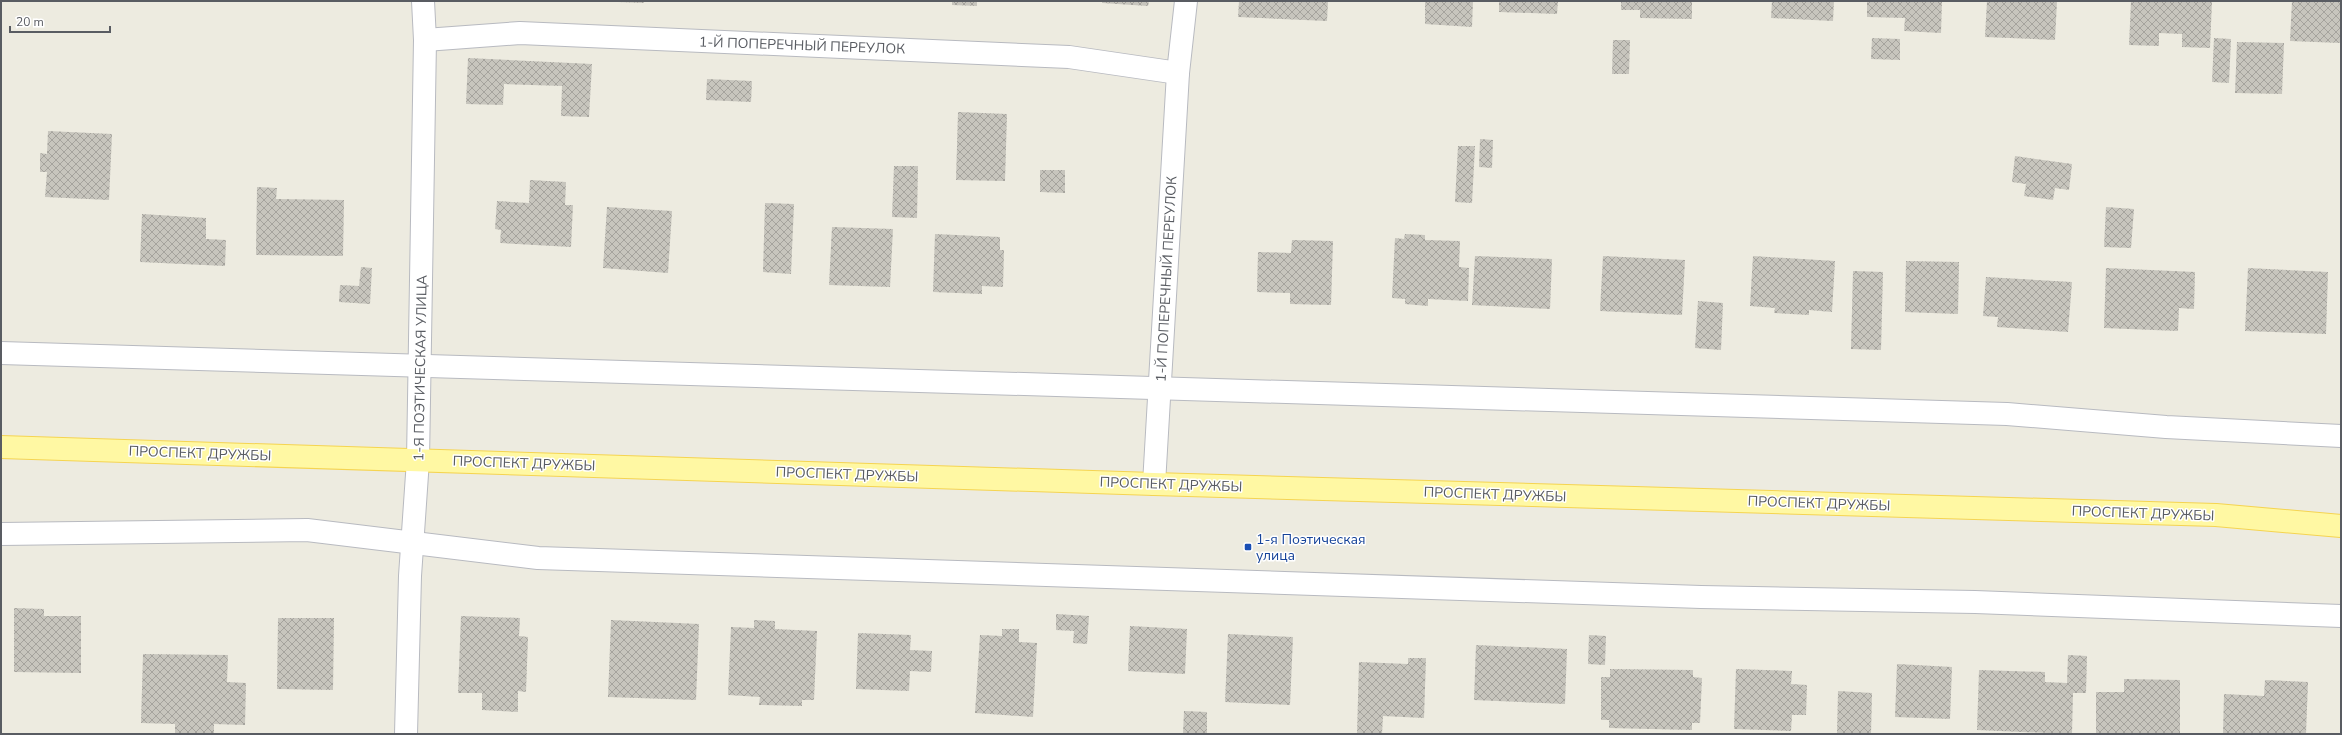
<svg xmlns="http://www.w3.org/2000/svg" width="2342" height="735" font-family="'Nunito Sans',sans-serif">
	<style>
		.building { fill: url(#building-cross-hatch) }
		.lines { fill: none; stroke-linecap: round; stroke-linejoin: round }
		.minor-casing { stroke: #b8bac0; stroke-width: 24 }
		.major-casing { stroke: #f5d451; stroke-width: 24 }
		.minor { stroke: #fff; stroke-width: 22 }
		.major { stroke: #fff8a3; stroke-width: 22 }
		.transit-dot { fill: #1a4fb4; stroke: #fff; stroke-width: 1.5 }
		.labels { text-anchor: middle; stroke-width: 3; stroke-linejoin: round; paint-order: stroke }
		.street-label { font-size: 14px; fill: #595c62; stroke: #fff }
		.transit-label { font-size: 14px; fill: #164399; stroke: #fff; text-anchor: start }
	</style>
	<defs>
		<pattern id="building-cross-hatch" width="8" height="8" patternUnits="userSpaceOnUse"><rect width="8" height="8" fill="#c7c5bd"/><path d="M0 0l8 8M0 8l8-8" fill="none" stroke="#a5a39d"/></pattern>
	</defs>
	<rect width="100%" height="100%" fill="#edebe0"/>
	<g class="building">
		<polygon points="618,1 644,1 644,3 618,2"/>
		<polygon points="952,1 977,1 977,6 952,5"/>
		<polygon points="1102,1 1149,1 1148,6 1102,3"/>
		<polygon points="1239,1 1328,1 1327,21 1238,17"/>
		<polygon points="1425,1 1473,1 1472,27 1425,24"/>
		<polygon points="1499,1 1558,1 1557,14 1499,12"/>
		<polygon points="1621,1 1692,1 1692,19 1640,18 1640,10 1621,10"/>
		<polygon points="1772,1 1834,1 1833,21 1771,18"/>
		<polygon points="1867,1 1942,1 1941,33 1904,31 1905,18 1867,17"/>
		<polygon points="1987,1 2057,1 2055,40 1985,37"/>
		<polygon points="2131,1 2212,1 2210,48 2182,47 2182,34 2159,33 2159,46 2129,45"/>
		<polygon points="2292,1 2341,1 2340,43 2290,41"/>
		<polygon points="1872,38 1900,39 1900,60 1871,59"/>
		<polygon points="2214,38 2231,39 2229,83 2212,82"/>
		<polygon points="1613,40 1630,40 1629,74 1612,74"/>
		<polygon points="2237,42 2284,43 2282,94 2235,93"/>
		<polygon points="468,58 592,64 589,117 561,116 562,86 504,84 503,105 466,104"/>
		<polygon points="707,79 752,81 751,102 706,100"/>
		<polygon points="958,112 1007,114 1005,181 956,180"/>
		<polygon points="48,131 112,134 109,200 45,197 47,172 40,172 40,153 47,154"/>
		<polygon points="1480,139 1493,140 1492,168 1479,167"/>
		<polygon points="1458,146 1475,146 1472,203 1455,202"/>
		<polygon points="2015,156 2072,164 2069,190 2055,188 2053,200 2024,196 2026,184 2012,182"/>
		<polygon points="894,166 918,166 917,218 892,217"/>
		<polygon points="1040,170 1065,170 1065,193 1040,192"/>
		<polygon points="530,180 566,182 565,205 573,205 571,247 500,243 501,230 495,229 497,201 529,203"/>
		<polygon points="257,187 277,188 276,199 344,200 343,256 256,255"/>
		<polygon points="765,203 794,204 791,274 763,272"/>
		<polygon points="607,207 672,211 668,273 603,268"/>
		<polygon points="2106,207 2134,209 2131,248 2104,247"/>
		<polygon points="142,214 206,218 206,239 226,240 225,266 140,262"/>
		<polygon points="832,227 893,229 890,287 829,285"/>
		<polygon points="935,234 1000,237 1000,250 1004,250 1003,287 982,286 982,294 933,292"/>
		<polygon points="1405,234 1425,235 1425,240 1460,241 1459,267 1469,268 1468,301 1428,299 1428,306 1405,304 1405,299 1392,298 1395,238 1404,239"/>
		<polygon points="1292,240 1333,241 1331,305 1290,304 1290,293 1257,292 1258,252 1291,253"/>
		<polygon points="1475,256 1552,259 1550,309 1472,305"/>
		<polygon points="1603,256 1685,260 1682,315 1600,311"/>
		<polygon points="1753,256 1835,261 1832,312 1809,310 1809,315 1774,313 1775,308 1750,306"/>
		<polygon points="1906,261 1959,262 1958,314 1905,312"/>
		<polygon points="361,267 372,268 370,304 339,302 340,285 359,286"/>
		<polygon points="2106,268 2195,272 2194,309 2179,308 2178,331 2104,328"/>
		<polygon points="2248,268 2328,272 2326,334 2245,331"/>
		<polygon points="1853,271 1883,272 1881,350 1851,349"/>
		<polygon points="1986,277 2072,282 2068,332 1997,327 1998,317 1983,316"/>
		<polygon points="1698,301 1723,303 1721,350 1695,348"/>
		<polygon points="14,608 44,609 44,616 81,616 81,673 14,672"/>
		<polygon points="1056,614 1089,616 1087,644 1073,643 1074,631 1056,630"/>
		<polygon points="461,616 520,618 519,636 528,637 526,692 518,691 518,712 482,710 482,693 458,693"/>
		<polygon points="278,618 334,618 333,690 277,689"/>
		<polygon points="611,620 699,624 696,700 608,697"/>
		<polygon points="754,620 775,621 775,629 817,631 814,700 802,700 802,706 759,705 760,697 728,695 731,627 754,628"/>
		<polygon points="1130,626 1187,629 1185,674 1128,671"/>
		<polygon points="1002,629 1019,629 1019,642 1037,643 1033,717 975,713 980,635 1002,636"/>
		<polygon points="858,633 911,635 910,650 932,651 931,672 910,671 909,691 856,689"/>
		<polygon points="1228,634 1293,637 1290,705 1225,702"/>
		<polygon points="1589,635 1606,636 1605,665 1588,664"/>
		<polygon points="1476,645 1567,649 1565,704 1474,700"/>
		<polygon points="143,654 228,655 227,682 246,683 245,725 214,724 214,734 175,733 175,724 141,723"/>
		<polygon points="2068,655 2087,656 2086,693 2073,693 2072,734 1977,730 1979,670 2045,672 2045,682 2067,683"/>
		<polygon points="1408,658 1426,658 1424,718 1383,716 1382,734 1357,734 1359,662 1408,664"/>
		<polygon points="1897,664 1952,667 1950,719 1895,717"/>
		<polygon points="1610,669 1693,670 1693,677 1702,678 1700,723 1692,723 1692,730 1609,728 1609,720 1601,720 1601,677 1610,677"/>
		<polygon points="1736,669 1792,671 1791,684 1807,685 1806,715 1792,715 1791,731 1734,729"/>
		<polygon points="2124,679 2180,680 2180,734 2096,734 2096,692 2124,692"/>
		<polygon points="2265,680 2308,682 2306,734 2223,734 2224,694 2264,696"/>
		<polygon points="1838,691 1872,693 1871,734 1837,734"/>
		<polygon points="1184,711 1207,712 1207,734 1183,734"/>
	</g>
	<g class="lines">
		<defs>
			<g id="minor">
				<polyline points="425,40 520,33 1069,57 1178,73"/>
				<polyline points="1,353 2007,414 2166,427 2341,436"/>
				<polyline points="1154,484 1178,73 1186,1"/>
				<polyline points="1,534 307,530 538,558 1701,597 1975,602 2341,616"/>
				<polyline points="406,734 410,576 418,460 425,40 423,1"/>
			</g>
			<polyline id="major" points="1,447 1154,484 2216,515 2341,526"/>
		</defs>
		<use href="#minor" class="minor-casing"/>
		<use href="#major" class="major-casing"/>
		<use href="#minor" class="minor"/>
		<use href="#major" class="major"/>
	</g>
	<rect class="transit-dot" x="1244" y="543" width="8" height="8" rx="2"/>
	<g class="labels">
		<g class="street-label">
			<text transform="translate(802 45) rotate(2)" y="5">1-Й ПОПЕРЕЧНЫЙ ПЕРЕУЛОК</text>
			<text transform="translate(1166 279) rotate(-87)" y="5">1-Й ПОПЕРЕЧНЫЙ ПЕРЕУЛОК</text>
			<text transform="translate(420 368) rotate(-89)" y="5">1-Я ПОЭТИЧЕСКАЯ УЛИЦА</text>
			<text transform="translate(200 453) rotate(2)" y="5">ПРОСПЕКТ ДРУЖБЫ</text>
			<text transform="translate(524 463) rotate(2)" y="5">ПРОСПЕКТ ДРУЖБЫ</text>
			<text transform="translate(847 474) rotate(2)" y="5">ПРОСПЕКТ ДРУЖБЫ</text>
			<text transform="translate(1171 484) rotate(2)" y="5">ПРОСПЕКТ ДРУЖБЫ</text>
			<text transform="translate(1495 494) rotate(2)" y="5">ПРОСПЕКТ ДРУЖБЫ</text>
			<text transform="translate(1819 503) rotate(2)" y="5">ПРОСПЕКТ ДРУЖБЫ</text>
			<text transform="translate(2143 513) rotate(2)" y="5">ПРОСПЕКТ ДРУЖБЫ</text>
		</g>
		<g class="transit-label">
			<text x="1256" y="544">1-я Поэтическая<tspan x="1256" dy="16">улица</tspan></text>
		</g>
	</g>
	<rect width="2342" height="735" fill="none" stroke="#595c62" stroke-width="4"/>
	<path d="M10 26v6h100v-6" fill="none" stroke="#595c62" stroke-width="2"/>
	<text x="16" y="26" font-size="12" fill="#595c62" stroke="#ffffff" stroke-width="3" paint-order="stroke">20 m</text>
</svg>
